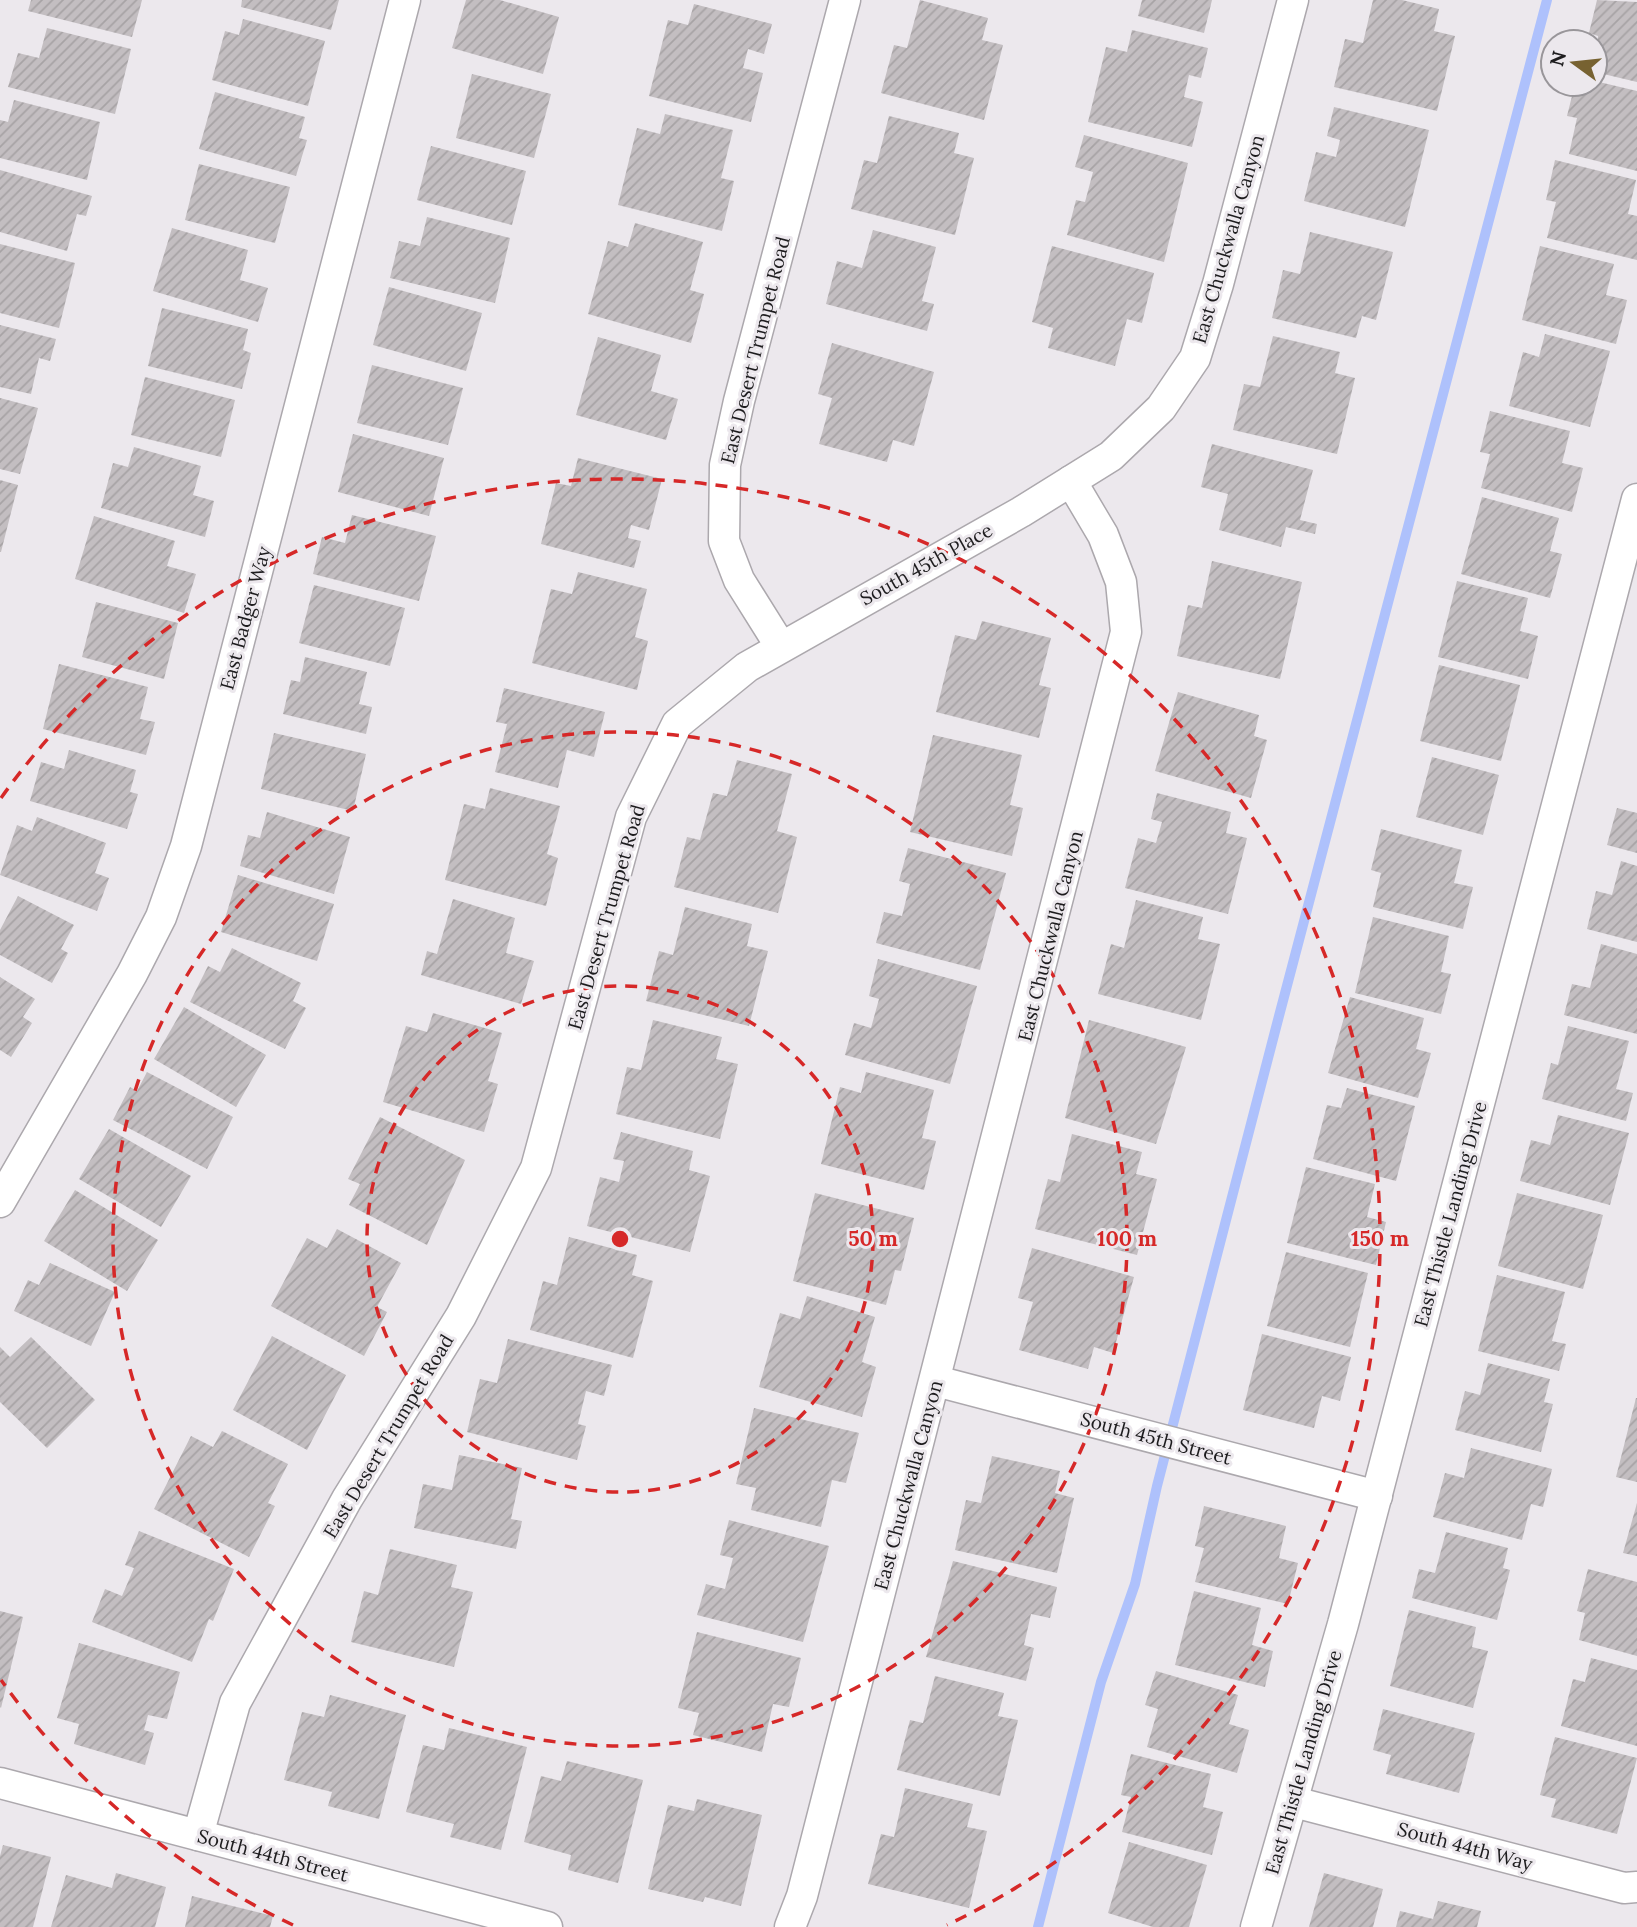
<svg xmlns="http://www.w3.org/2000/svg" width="1637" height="1927" font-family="Lora,serif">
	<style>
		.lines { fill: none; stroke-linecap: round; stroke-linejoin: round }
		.stream { stroke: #aec1fc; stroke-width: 10 }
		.building { fill: url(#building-hatch) }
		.street-casing { stroke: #aca8ad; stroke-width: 33 }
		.street { stroke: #fff; stroke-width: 30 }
		.ring { fill: none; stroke: #d62828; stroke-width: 3.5; stroke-dasharray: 12 9 }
		.labels { text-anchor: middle; stroke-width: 6; stroke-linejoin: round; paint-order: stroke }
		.street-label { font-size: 19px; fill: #1d1c1e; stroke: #ece8ed }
		.centre { fill: #d62828; stroke: #ece8ed; stroke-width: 3.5 }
		.ring-label { font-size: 21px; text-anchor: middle; font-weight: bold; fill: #d62828; stroke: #ece8ed; stroke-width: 6; stroke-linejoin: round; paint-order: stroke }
	</style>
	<defs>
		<pattern id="building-hatch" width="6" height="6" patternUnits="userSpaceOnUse" patternTransform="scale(1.75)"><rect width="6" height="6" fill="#c3bec1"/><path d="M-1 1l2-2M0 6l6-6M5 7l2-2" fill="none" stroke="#a7a3a5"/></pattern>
	</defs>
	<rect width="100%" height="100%" fill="#ece8ed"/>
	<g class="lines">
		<polyline class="stream" points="1038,1927 1101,1682 1135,1584 1157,1486 1279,1016 1547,0"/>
	</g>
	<g class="building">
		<polygon points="31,0 142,0 132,37 28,11"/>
		<polygon points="242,0 339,0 331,30 241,7"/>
		<polygon points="466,0 500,0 559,17 543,74 452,48"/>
		<polygon points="920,0 988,18 982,40 1003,45 984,120 881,93 894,45 907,48"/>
		<polygon points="1142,0 1212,0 1204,33 1138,16"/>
		<polygon points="1373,0 1402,0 1439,9 1434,31 1455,36 1437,111 1334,87 1345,39 1363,43"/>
		<polygon points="1597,0 1637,2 1637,82 1595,72 1598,36 1589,33"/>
		<polygon points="694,4 772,24 764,54 748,49 743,68 763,73 751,122 649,96 668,20 688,25"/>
		<polygon points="243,19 325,41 308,106 212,80 225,31 239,35"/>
		<polygon points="47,28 131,49 115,114 8,87 18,53 39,58"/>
		<polygon points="1132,30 1208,48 1201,78 1189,75 1184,97 1203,102 1192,147 1088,122 1106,47 1127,52"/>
		<polygon points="472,74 551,94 534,158 456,138"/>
		<polygon points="1595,81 1637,91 1637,171 1569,154 1577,118 1567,116 1575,84 1595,84"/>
		<polygon points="215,92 305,117 299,138 307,140 296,176 199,149"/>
		<polygon points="14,100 100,122 87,180 0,158 0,120 8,122"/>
		<polygon points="1334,107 1429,130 1405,227 1304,201 1316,152 1336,157 1340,140 1327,136"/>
		<polygon points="665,114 733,130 721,178 734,181 722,231 618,205 637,128 660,134"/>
		<polygon points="889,116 959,133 954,153 974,158 955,235 851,209 864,160 877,163"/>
		<polygon points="1084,135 1188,163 1164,262 1067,235 1076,200 1085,202 1093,172 1075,167"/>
		<polygon points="431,146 526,171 512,225 417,200"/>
		<polygon points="1555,160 1636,180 1628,214 1637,216 1637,260 1547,238 1556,202 1546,200"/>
		<polygon points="199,164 290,187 275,243 185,220"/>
		<polygon points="0,170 92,196 86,216 77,214 67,251 0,232"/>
		<polygon points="427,217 510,238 495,303 390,278 399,241 420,246"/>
		<polygon points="635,223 703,242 690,290 704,294 691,343 588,314 608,241 628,247"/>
		<polygon points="172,228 248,250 240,280 268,288 258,322 153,291"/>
		<polygon points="873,230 936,247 922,301 934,304 927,331 826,304 837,261 862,268"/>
		<polygon points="1310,232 1393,252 1376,320 1362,316 1356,338 1272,318 1283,270 1300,274"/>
		<polygon points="0,244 75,263 59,328 0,313"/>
		<polygon points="1052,246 1154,273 1142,323 1127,319 1115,366 1048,348 1053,328 1032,322"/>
		<polygon points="1540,246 1614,264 1606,295 1627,300 1616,344 1522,320"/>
		<polygon points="389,287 482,313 466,371 373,345"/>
		<polygon points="162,308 248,329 243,350 251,353 242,389 148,366"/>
		<polygon points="0,325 56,339 50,361 39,358 31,394 0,387"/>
		<polygon points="1545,334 1610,351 1590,427 1509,406 1523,352 1539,357"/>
		<polygon points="1273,336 1340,352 1335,373 1355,378 1337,454 1233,430 1244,384 1260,387"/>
		<polygon points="598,337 661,355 651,391 678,399 666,440 576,415"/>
		<polygon points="832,343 934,372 914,446 893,440 887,462 819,444 832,398 818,394"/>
		<polygon points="372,365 463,388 448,445 357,423"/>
		<polygon points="145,377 235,400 221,457 131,435"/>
		<polygon points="0,398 38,408 20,474 0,469"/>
		<polygon points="1490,411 1570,431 1562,463 1583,468 1572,512 1481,488 1490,454 1480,452"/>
		<polygon points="353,434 444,458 429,516 338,492"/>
		<polygon points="1212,444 1313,470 1300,520 1317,524 1315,534 1286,527 1281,547 1219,530 1228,494 1201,487"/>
		<polygon points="134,447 201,466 193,495 214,501 205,537 101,508 113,463 128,467"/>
		<polygon points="578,458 662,479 649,530 631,525 628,538 641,541 634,568 541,544 556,483 571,486"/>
		<polygon points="0,480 18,485 1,552 0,552"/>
		<polygon points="1482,497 1559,518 1550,551 1562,554 1550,598 1461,574"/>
		<polygon points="352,515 436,536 419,601 313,574 322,537 345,543"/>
		<polygon points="94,516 175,541 167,566 196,574 184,613 75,579"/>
		<polygon points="1212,561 1302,582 1280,679 1177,656 1188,605 1202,608"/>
		<polygon points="578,572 647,589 635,637 648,641 637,690 532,663 551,589 572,594"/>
		<polygon points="1457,581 1528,598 1520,631 1538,636 1528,679 1438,657"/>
		<polygon points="314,585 405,608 390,666 299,643"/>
		<polygon points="96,602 178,623 164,679 82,657"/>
		<polygon points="982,621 1051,638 1039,685 1051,688 1039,738 936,712 955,635 976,640"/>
		<polygon points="305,657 367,672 359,704 372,707 366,734 283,714 291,680 300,682"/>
		<polygon points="59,664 148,687 140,719 155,722 146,755 43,729"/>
		<polygon points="1439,665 1520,685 1501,761 1420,741"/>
		<polygon points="504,688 605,712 594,757 567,750 558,788 495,772 507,724 496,722"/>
		<polygon points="1178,692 1259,715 1254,736 1267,740 1251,798 1155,771"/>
		<polygon points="274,733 366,754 353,811 261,789"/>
		<polygon points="933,735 1022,755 1010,805 1023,808 1012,856 910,832"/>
		<polygon points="69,750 136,770 130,792 138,794 127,829 30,801 41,762 64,769"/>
		<polygon points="1432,757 1499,775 1483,835 1416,817"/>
		<polygon points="737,760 792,774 777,831 797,837 778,913 674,887 687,837 700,840 713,793 727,796"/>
		<polygon points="490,788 560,806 547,854 558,858 546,906 445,880 464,804 485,809"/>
		<polygon points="1157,793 1231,812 1226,833 1247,838 1228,914 1125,888 1138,838 1156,843 1162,822 1151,819"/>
		<polygon points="1617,808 1637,813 1637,853 1607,845"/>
		<polygon points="267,812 350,837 334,894 240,866 248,835 260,838"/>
		<polygon points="37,817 106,843 95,873 109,878 97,911 0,875 17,825 32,831"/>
		<polygon points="1381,829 1462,850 1454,883 1473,887 1463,929 1373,907 1381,873 1371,870"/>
		<polygon points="908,848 1006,873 980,970 876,943 884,912 902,916 910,884 899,881"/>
		<polygon points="1621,861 1637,866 1637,942 1587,929 1596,891 1612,895"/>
		<polygon points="238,875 334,904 317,961 221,932"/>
		<polygon points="18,896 74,925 61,949 68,953 52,983 0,955 0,930"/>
		<polygon points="453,899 515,918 506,953 534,961 521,1004 421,975 427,951 437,954"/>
		<polygon points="1136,900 1203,917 1198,939 1220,944 1201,1020 1098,994 1111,944 1124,948"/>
		<polygon points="685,907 752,924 747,946 768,951 749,1026 646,1001 659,951 673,955"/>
		<polygon points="1373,917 1449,936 1441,972 1451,974 1441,1014 1355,993"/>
		<polygon points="1601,944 1637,954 1637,1034 1564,1015 1572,984 1590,988"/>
		<polygon points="232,948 301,983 293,1001 306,1008 285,1049 190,1002 208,966 220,972"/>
		<polygon points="878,959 977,986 950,1084 845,1055 854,1023 871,1028 879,999 869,996"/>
		<polygon points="0,977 35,999 23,1017 32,1023 11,1057 0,1050"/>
		<polygon points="1350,997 1424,1018 1416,1049 1431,1053 1418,1098 1328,1073"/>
		<polygon points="184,1007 266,1055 236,1107 154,1059"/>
		<polygon points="433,1013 502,1033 488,1081 498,1084 484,1132 383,1102 406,1026 427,1032"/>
		<polygon points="653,1020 722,1037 716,1059 738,1064 720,1139 616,1114 627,1067 641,1070"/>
		<polygon points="1089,1020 1186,1047 1156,1144 1065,1118"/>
		<polygon points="1568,1026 1629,1041 1616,1089 1633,1093 1626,1121 1542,1099 1551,1063 1558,1065"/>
		<polygon points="147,1072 233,1117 207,1169 113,1120 130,1087 137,1091"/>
		<polygon points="866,1072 934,1090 922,1138 936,1141 924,1190 821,1164 840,1087 861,1093"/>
		<polygon points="1347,1088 1415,1106 1396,1181 1313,1159 1327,1105 1341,1108"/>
		<polygon points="1558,1115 1629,1133 1610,1205 1520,1181 1531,1140 1550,1145"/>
		<polygon points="380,1117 465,1160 427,1245 349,1205 360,1184 348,1179"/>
		<polygon points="109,1129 191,1176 161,1227 79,1179"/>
		<polygon points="621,1132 693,1151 689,1170 710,1176 690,1252 587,1226 600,1177 619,1182 624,1161 613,1159"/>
		<polygon points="1072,1134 1142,1152 1136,1174 1157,1179 1137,1255 1035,1229 1048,1179 1060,1182"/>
		<polygon points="1306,1167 1375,1184 1367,1217 1386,1222 1376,1265 1287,1243"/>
		<polygon points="75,1190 158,1240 127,1291 44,1241"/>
		<polygon points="815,1193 914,1218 901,1271 895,1270 886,1305 793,1281"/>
		<polygon points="1517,1193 1603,1215 1583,1289 1498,1266"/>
		<polygon points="337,1229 401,1263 377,1307 387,1312 364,1356 271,1306 307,1238 327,1248"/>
		<polygon points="569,1237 637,1255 632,1275 653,1281 633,1358 530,1330 543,1281 557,1285"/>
		<polygon points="1032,1248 1134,1277 1113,1353 1094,1347 1088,1369 1019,1350 1033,1302 1018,1298"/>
		<polygon points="1286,1252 1368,1273 1350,1347 1267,1326"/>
		<polygon points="50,1263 115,1292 91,1346 14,1311 28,1280 39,1285"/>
		<polygon points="1497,1275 1565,1292 1552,1341 1566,1344 1559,1371 1478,1351"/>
		<polygon points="807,1296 875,1317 862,1362 876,1367 862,1417 759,1387 780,1313 800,1319"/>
		<polygon points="1262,1334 1351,1357 1340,1401 1322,1396 1314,1428 1243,1410"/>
		<polygon points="272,1336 346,1375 307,1450 233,1410"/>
		<polygon points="31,1337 95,1400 47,1448 0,1402 0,1347 10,1357"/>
		<polygon points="508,1339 612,1365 604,1396 586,1391 578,1424 586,1426 577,1460 467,1432 480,1379 497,1383"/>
		<polygon points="1488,1363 1550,1379 1544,1402 1553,1404 1541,1452 1455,1430 1465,1391 1480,1395"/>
		<polygon points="1636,1398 1637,1398 1637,1482 1616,1477"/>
		<polygon points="754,1408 859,1433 846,1483 832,1480 821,1527 751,1510 756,1488 736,1484"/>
		<polygon points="222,1431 288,1464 268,1503 275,1506 249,1557 154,1509 191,1436 213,1447"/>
		<polygon points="1471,1448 1552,1469 1543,1507 1531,1504 1522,1540 1433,1517 1445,1473 1464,1478"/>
		<polygon points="459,1455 522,1468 511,1519 522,1521 516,1549 414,1528 423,1484 452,1490"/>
		<polygon points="992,1456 1060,1471 1055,1493 1074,1498 1057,1573 955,1550 966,1500 981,1503"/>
		<polygon points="1637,1503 1637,1556 1623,1553"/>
		<polygon points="1204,1506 1286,1526 1279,1558 1298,1563 1288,1604 1195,1582 1204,1548 1195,1546"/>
		<polygon points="729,1520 829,1546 803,1642 697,1615 706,1584 725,1589 733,1558 720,1555"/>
		<polygon points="139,1531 234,1569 213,1621 209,1619 192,1662 92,1622 105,1589 122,1596 134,1568 125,1565"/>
		<polygon points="1446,1532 1508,1548 1503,1568 1510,1570 1497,1620 1412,1598 1419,1569 1435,1573"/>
		<polygon points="390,1549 457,1565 451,1587 473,1592 454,1667 351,1642 364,1591 378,1595"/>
		<polygon points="953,1561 1057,1587 1050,1618 1031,1614 1024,1645 1034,1648 1026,1681 926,1657"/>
		<polygon points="1588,1569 1637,1582 1637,1656 1579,1640 1585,1613 1577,1611"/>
		<polygon points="1194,1591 1261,1608 1252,1645 1273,1651 1265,1687 1175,1665"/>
		<polygon points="1409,1610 1476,1627 1472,1647 1488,1651 1473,1708 1390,1686"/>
		<polygon points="0,1611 23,1617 1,1708 0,1707"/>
		<polygon points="697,1632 801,1658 789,1707 773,1704 762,1752 693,1735 699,1713 678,1708"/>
		<polygon points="79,1643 180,1672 167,1719 148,1715 144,1730 154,1733 145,1765 74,1744 79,1724 57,1718"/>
		<polygon points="1591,1658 1637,1670 1637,1746 1561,1726 1573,1679 1585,1682"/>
		<polygon points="1156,1671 1238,1695 1229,1724 1249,1730 1237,1773 1147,1747 1158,1709 1145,1705"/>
		<polygon points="935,1676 1004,1693 998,1716 1018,1720 1000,1796 897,1770 910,1720 923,1723"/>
		<polygon points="330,1695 406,1715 379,1819 328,1806 332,1792 284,1780 302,1712 324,1717"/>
		<polygon points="1383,1709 1475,1733 1459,1793 1386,1774 1391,1755 1373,1750"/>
		<polygon points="449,1728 527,1747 501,1850 450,1837 454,1824 406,1812 423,1745 444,1750"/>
		<polygon points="1555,1737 1637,1758 1617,1834 1551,1817 1556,1799 1540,1795"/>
		<polygon points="1131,1754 1211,1774 1203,1807 1223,1812 1212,1855 1122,1832 1131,1797 1121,1795"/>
		<polygon points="567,1761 643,1780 618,1883 568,1870 571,1855 524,1842 541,1776 561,1781"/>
		<polygon points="905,1788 973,1804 967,1827 987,1831 969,1908 868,1884 881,1834 894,1837"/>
		<polygon points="697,1799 762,1815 741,1906 705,1897 703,1902 648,1889 668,1805 694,1811"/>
		<polygon points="1129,1842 1207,1865 1189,1927 1153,1927 1108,1913"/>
		<polygon points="3,1845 51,1857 33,1927 0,1927 0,1856"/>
		<polygon points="116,1873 166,1887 155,1927 51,1927 66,1875 112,1888"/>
		<polygon points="1324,1873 1383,1889 1373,1927 1309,1927"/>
		<polygon points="192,1896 273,1916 270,1927 185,1927"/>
		<polygon points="1438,1901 1481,1911 1477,1927 1396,1927 1400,1911 1433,1919"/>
	</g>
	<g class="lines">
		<defs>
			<g id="street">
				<polyline points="781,647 739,580 724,541 725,465 739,401 845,0"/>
				<polyline points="0,1202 132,974 161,917 186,846 405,0"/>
				<polyline points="936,1381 1377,1496"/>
				<polyline points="0,1783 547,1927"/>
				<polyline points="1294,1802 1624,1888 1637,1887"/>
				<polyline points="198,1835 235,1703 347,1499 461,1316 536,1168 631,817 677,724 747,667 1021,512 1111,456 1161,408 1195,358 1218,284 1293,0"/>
				<polyline points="790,1927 802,1896 1126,632 1121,582 1103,535 1071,481"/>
				<polyline points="1256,1927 1343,1624 1637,499"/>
			</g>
		</defs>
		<use href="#street" class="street-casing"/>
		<use href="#street" class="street"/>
	</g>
	<g class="ring">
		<circle cx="620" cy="1239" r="253"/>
		<circle cx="620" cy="1239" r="507"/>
		<path d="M293 1925A760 760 0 0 1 1 1680M1 798A760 760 0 1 1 947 1925"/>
	</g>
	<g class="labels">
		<g class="street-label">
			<text transform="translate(1228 239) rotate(-74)" y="7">East Chuckwalla Canyon</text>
			<text transform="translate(755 350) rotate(-76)" y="7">East Desert Trumpet Road</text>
			<text transform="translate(926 564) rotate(-29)" y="7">South 45th Place</text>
			<text transform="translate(245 618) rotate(-75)" y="7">East Badger Way</text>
			<text transform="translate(606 917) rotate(-74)" y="7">East Desert Trumpet Road</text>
			<text transform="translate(1050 936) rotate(-76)" y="7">East Chuckwalla Canyon</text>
			<text transform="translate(1450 1214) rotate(-75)" y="7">East Thistle Landing Drive</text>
			<text transform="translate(388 1436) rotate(-59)" y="7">East Desert Trumpet Road</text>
			<text transform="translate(1156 1438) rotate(15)" y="7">South 45th Street</text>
			<text transform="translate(908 1485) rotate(-75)" y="7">East Chuckwalla Canyon</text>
			<text transform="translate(1303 1762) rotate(-74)" y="7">East Thistle Landing Drive</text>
			<text transform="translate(1465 1846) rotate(15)" y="7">South 44th Way</text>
			<text transform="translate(273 1855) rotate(15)" y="7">South 44th Street</text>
		</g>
	</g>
	<circle cx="620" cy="1239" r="10" class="centre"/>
	<g class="ring-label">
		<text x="873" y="1246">50 m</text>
		<text x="1127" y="1246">100 m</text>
		<text x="1380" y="1246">150 m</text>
	</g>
	<g transform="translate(1574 63) rotate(285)"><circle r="33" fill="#ece8ed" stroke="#99969a" stroke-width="2"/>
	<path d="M0-5L12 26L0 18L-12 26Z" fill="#776231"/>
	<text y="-10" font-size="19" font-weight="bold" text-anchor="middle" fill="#1d1c1e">N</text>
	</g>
</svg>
